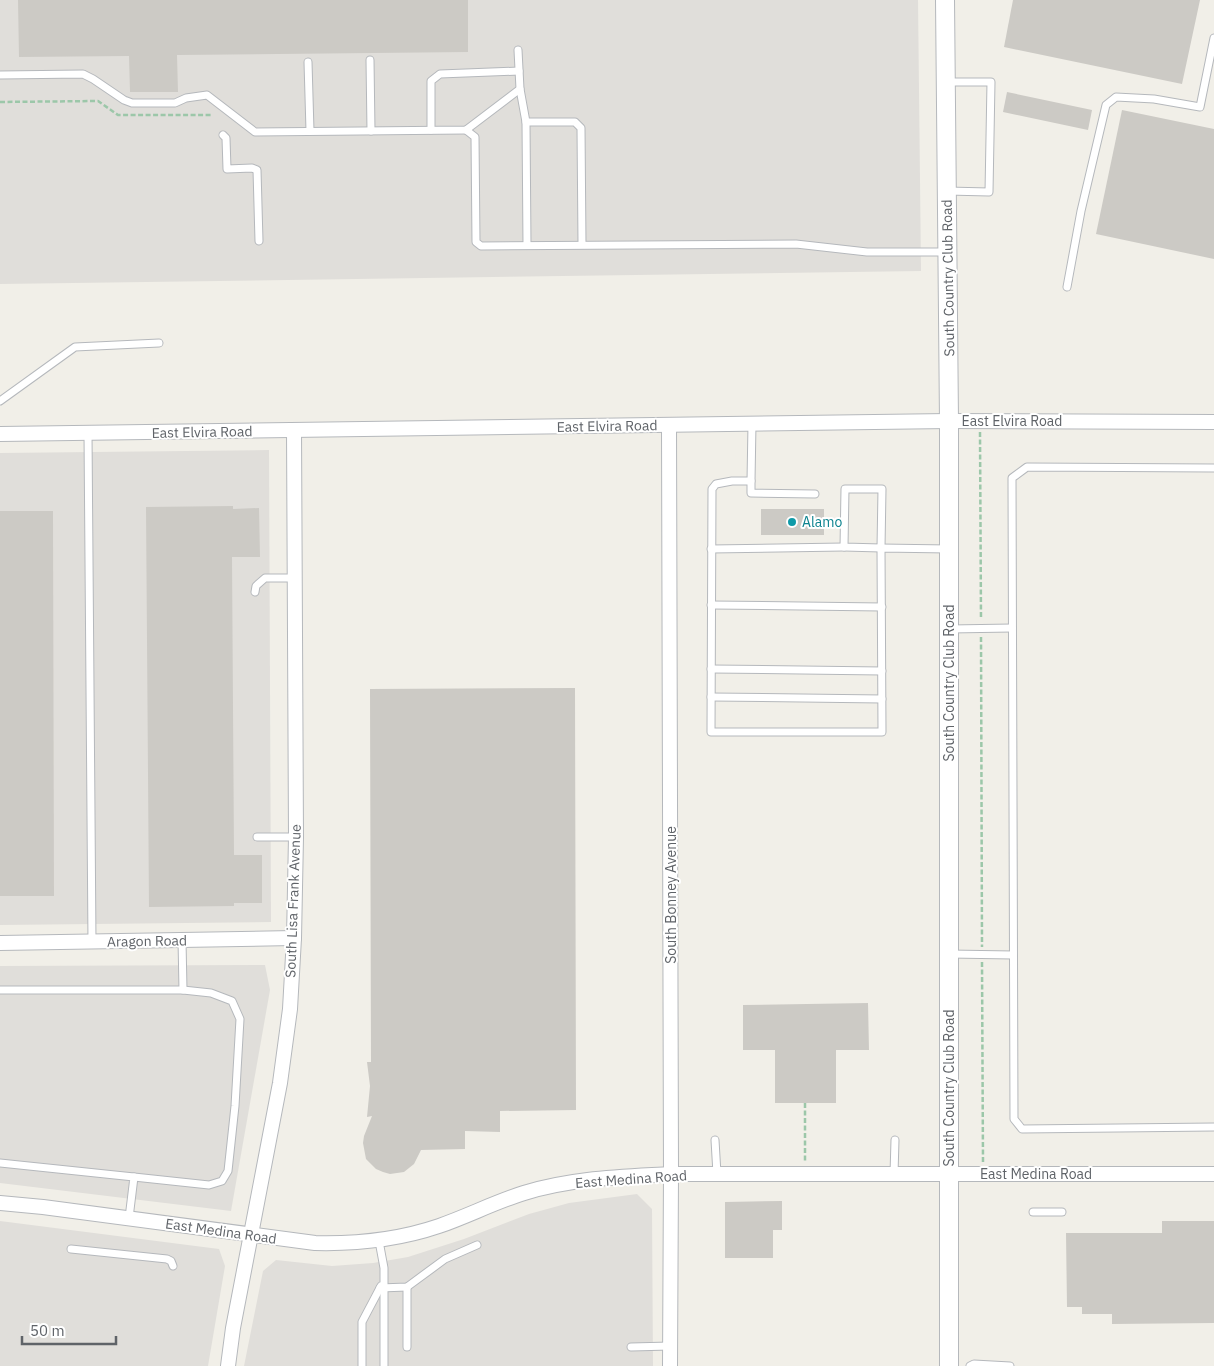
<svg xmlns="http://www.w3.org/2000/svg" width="1214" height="1366" font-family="'IBM Plex Sans',sans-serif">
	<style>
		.industrial { fill: #e0deda }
		.building { fill: #cccac5 }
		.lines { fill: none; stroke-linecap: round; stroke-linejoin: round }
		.service-casing { stroke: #b5b8bc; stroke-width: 9 }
		.minor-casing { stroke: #b5b8bc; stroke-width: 16 }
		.tertiary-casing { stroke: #b5b8bc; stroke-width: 20 }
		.path { stroke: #9cc7a9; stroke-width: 2.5; stroke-dasharray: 5 2.5; stroke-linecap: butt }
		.service { stroke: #fff; stroke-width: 7 }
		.minor { stroke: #fff; stroke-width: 14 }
		.tertiary { stroke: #fff; stroke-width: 18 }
		.culture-dot { fill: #0f9aa8; stroke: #fff; stroke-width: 2 }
		.labels { text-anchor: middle; stroke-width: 4; stroke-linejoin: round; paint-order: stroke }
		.street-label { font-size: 14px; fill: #5f6368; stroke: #fff }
		.culture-label { font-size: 14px; fill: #0d838f; stroke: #fff; text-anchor: start }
	</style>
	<rect width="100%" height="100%" fill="#f1efe8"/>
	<g class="industrial">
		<polygon points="0,0 918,0 921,271 0,284"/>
		<polygon points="269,450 271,922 0,925 0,453"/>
		<polygon points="265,965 270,990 231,1211 0,1183 0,966"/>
		<polygon points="637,1194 652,1209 653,1366 244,1366 263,1271 276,1260 332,1266 373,1263 408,1257 464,1239 529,1214 569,1203"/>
		<polygon points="0,1221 219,1249 225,1266 208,1366 0,1366"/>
	</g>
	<g class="building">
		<polygon points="18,0 468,0 468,52 177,55 178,92 130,92 129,56 19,57"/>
		<polygon points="1013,0 1200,0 1182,84 1004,47"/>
		<polygon points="1007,92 1092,110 1088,130 1003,112"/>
		<polygon points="1122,110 1214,129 1214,259 1096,234"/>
		<polygon points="233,506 233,509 259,508 260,557 232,557 234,855 262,855 262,903 234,903 234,906 149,907 146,507"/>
		<rect x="761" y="509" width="63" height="26"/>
		<polygon points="0,511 53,511 54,896 0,896"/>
		<polygon points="575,688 576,1110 500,1111 500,1132 465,1131 465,1149 421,1150 414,1164 404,1172 390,1174 383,1172 376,1169 366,1159 363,1143 364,1136 372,1116 367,1117 370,1086 367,1062 371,1062 370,689"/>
		<polygon points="868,1003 869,1050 836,1050 836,1103 775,1103 775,1050 743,1050 743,1005"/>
		<polygon points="782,1201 782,1230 773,1230 773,1258 725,1258 725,1202"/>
		<polygon points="1162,1221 1214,1221 1214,1323 1112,1324 1112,1314 1082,1314 1082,1307 1067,1307 1066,1233 1162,1233"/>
	</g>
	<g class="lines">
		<defs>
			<g id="service">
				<polyline points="370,60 371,131"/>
				<polyline points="308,62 310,131"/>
				<polyline points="0,75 83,74 93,79 124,100 132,103 175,103 186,98 207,95 255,132 466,130 520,89 518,50"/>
				<polyline points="947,82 991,82 989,192 947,191"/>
				<polyline points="520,89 526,122 575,122 581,128 582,244"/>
				<polyline points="526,122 527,245"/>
				<polyline points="431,130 431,81 440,74 519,71"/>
				<polyline points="466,130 475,137 476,242 481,246 796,244 867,252 947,252"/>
				<polyline points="223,135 226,138 227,169 252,168 257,170 259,241"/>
				<polyline points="1067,287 1081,211 1106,105 1116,97 1154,99 1200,107 1214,38"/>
				<polyline points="0,401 75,347 159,343"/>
				<polyline points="752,424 751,481 732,481 716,484 712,489 711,732 882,732 881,548 949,549"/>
				<polyline points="88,433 92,942"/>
				<polyline points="1214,468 1027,467 1012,478 1014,1119 1022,1129 1214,1127"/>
				<polyline points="751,481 751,493 815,494"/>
				<polygon points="845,489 882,489 881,548 844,547"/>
				<polyline points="711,549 844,547"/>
				<polyline points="255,592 256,586 265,578 294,578"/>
				<polyline points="711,605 882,607"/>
				<polyline points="950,629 1012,628"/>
				<polyline points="711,669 882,671"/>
				<polyline points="711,697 882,699"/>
				<polyline points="257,837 296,837"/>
				<polyline points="182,940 183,990"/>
				<polyline points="949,954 1013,955"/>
				<polyline points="0,990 183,990 211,993 232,1001 240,1019 235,1106 228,1171 222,1181 209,1185 134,1177"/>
				<polyline points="715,1140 717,1174"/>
				<polyline points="0,1163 134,1177 129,1218"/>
				<polyline points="894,1174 895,1140"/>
				<polyline points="1033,1212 1062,1212"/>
				<polyline points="379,1241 384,1268 384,1366"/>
				<polyline points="71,1249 167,1259 171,1261 173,1266"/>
				<polyline points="407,1287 407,1347"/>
				<polyline points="380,1288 407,1287 445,1259 477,1245"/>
				<polyline points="631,1347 670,1346"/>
				<polyline points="362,1366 362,1322 381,1286"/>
				<polyline points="970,1366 974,1364 1010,1366"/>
			</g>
			<g id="minor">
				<polyline points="669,425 671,1174 670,1366"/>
				<polyline points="0,434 949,421 1214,422"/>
				<polyline points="0,943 294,938"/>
				<path d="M0 1203 43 1207 315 1243C357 1244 398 1240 439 1226 468 1216 495 1202 524 1193 572 1178 622 1177 671 1174H1214"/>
				<polyline points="228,1366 233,1328 280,1083 290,1009 294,938 296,837 294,430"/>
			</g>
			<polyline id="tertiary" points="945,0 949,421 949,1366"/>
		</defs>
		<use href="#service" class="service-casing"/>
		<use href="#minor" class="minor-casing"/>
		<use href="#tertiary" class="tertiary-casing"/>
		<g class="path">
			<polyline points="0,102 98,101 118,115 211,115"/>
			<polyline points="980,432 981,619"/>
			<polyline points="981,637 982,947"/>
			<polyline points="982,962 983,1162"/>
			<polyline points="805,1103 805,1163"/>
		</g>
		<use href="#service" class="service"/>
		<use href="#minor" class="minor"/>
		<use href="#tertiary" class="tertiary"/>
	</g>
	<circle class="culture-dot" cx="792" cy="522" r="5"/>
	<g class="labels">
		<g class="street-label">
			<text transform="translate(948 278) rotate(-91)" y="5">South Country Club Road</text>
			<text x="1012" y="426">East Elvira Road</text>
			<text transform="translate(607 426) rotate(-1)" y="5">East Elvira Road</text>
			<text transform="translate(202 432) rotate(-1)" y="5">East Elvira Road</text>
			<text transform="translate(949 683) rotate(-90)" y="5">South Country Club Road</text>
			<text transform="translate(671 895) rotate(-90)" y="5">South Bonney Avenue</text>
			<text transform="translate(293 901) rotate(-88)" y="5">South Lisa Frank Avenue</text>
			<text transform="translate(147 941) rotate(-1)" y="5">Aragon Road</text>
			<text transform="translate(949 1088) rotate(-90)" y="5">South Country Club Road</text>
			<text x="1036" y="1179">East Medina Road</text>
			<text transform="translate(631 1179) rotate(-4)" y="5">East Medina Road</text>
			<text transform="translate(221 1231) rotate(8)" y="5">East Medina Road</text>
		</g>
		<g class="culture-label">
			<text x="802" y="527">Alamo</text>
		</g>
	</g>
	<path d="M22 1336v8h94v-8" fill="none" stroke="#5f6368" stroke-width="2.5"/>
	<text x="30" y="1336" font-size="15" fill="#5f6368" stroke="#ffffff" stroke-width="4" paint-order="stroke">50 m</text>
</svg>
